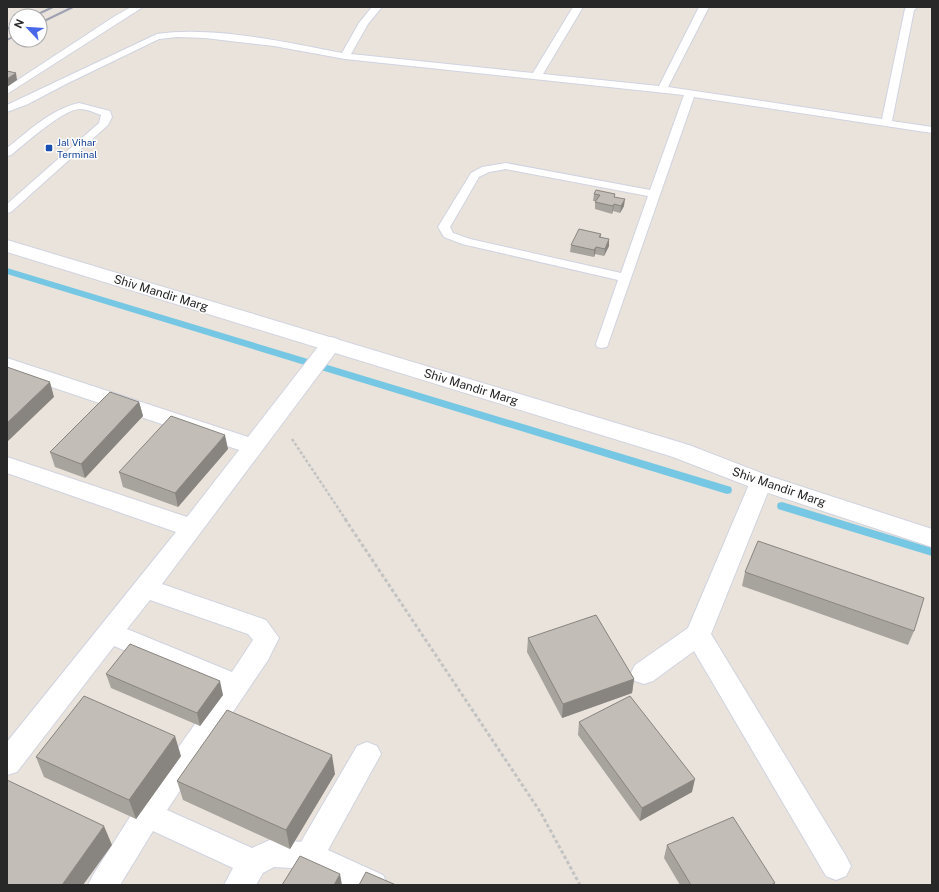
<svg xmlns="http://www.w3.org/2000/svg" width="939" height="892" font-family="'Public Sans',sans-serif">
	<style>
		.lines { fill: none; stroke-linecap: round; stroke-linejoin: round }
		.stream { fill: #76c7e3; fill-rule: evenodd }
		.lane-casing { stroke: #d0d3e0; stroke-width: 2 }
		.street-casing { stroke: #d0d3e0; stroke-width: 2 }
		.secondary-casing { stroke: #d0d3e0; stroke-width: 2 }
		.path-far1 { stroke: #c3c3c3; stroke-width: 2.5; stroke-dasharray: 3 2; stroke-linecap: butt }
		.path { stroke: #c3c3c3; stroke-width: 3; stroke-dasharray: 3.5 2.5; stroke-linecap: butt }
		.lane { fill: #fff; fill-rule: evenodd }
		.street { fill: #fff; fill-rule: evenodd }
		.secondary { fill: #fff; fill-rule: evenodd }
		.rail { stroke: #9ea1b1; stroke-width: 2 }
		.wall { fill: #a7a39d }
		.shaded-wall { fill: #88847f }
		.building { fill: #c2bdb6; stroke: #88847f }
		.transit-dot { fill: #1a4fb4; stroke: #fff; stroke-width: 1.5 }
		.labels { text-anchor: middle; stroke-width: 3; stroke-linejoin: round; paint-order: stroke }
		.far-transit-label { font-size: 10px; fill: #164399; stroke: #fff; text-anchor: start }
		.street-label { font-size: 12px; fill: #282828; stroke: #fff }
	</style>
	<rect width="100%" height="100%" fill="#e9e3db"/>
	<g class="lines">
		<g class="stream">
			<polygon points="7,268 731,487 732,490 731,493 727,494 7,274"/>
			<polygon points="782,502 932,548 932,556 778,509 777,506 778,503"/>
		</g>
		<defs>
			<g id="lane">
				<polygon points="131,7 143,7 7,94 7,87 115,16"/>
				<path d="M372 7H382L368 24 351 54 533 73 573 7H583L543 74 659 86 699 7H709L668 87 882 119 905 9 907 7H918L914 10 892 121 932 127V133L694 97 608 344 607 347 602 348 597 347 596 344 618 280 462 244 444 237 438 227 471 173 482 167 506 163 650 190 684 95 345 59 274 46 205 38 177 37 159 39 66 84 28 104 7 112V105L157 34C214 26 285 42 342 53L359 23ZM506 169 648 196 621 273 470 239 453 233 450 227 479 177 489 172Z"/>
				<path d="M79 103 110 111 112 117 108 125 11 212 7 213V204L99 123 101 115C95 113 88 109 80 109 63 109 25 144 11 155L7 156V148C29 131 51 109 79 103Z"/>
			</g>
			<g id="street">
				<path d="M331 337 338 339 341 344 338 349 162 584 266 620 279 638 268 660 167 810 252 848 272 839 301 842 357 746 367 742 377 746 381 754 328 850 383 875 388 885H341L307 869 274 867 263 873 256 885H224L233 868 153 831 120 885H88L93 875 137 806 219 690 114 646 17 772 7 775V742L176 532 7 473V457L187 517 239 450 7 372V358L248 437 324 339ZM150 600 248 634 253 640 232 672 127 629Z"/>
				<polygon points="761,474 769,476 772,482 711,634 846,856 851,866 846,876 836,880 826,876 694,651 653,681 644,684 635,681 631,673 635,665 688,628 750,482 753,476"/>
			</g>
			<polygon id="secondary" points="7,240 689,445 769,476 932,529 932,547 753,488 673,457 7,252"/>
		</defs>
		<use href="#lane" class="lane-casing"/>
		<use href="#street" class="street-casing"/>
		<use href="#secondary" class="secondary-casing"/>
		<polyline class="path-far1" points="292,439 346,520"/>
		<polyline class="path" points="345,519 541,813 580,885"/>
		<use href="#lane" class="lane"/>
		<use href="#street" class="street"/>
		<use href="#secondary" class="secondary"/>
		<g class="rail">
			<polyline points="34,16 53,7"/>
			<polyline points="40,23 73,7"/>
			<polyline points="7,29 16,25"/>
			<polyline points="7,40 16,35"/>
		</g>
	</g>
	<g class="wall">
		<polygon points="594,194 615,197 624,206 620,213 613,211 612,214 595,209 595,202 596,201 593,201"/>
		<polygon points="601,234 601,237 609,246 604,256 595,254 594,257 570,252 571,245"/>
		<polygon points="139,402 143,416 85,478 55,467 50,452"/>
		<polygon points="228,449 178,507 123,487 119,472"/>
		<polygon points="745,572 914,631 908,645 742,586"/>
		<polygon points="528,638 634,679 632,693 562,718 527,652"/>
		<polygon points="106,674 223,695 200,726 111,688"/>
		<polygon points="579,722 692,792 640,821 578,735"/>
		<polygon points="181,756 136,819 44,777 36,757"/>
		<polygon points="335,774 290,849 183,800 177,781"/>
		<polygon points="667,845 774,885 680,885 664,858"/>
	</g>
	<g class="shaded-wall">
		<polygon points="16,73 17,80 7,87 7,79"/>
		<polygon points="625,199 624,206 620,213 621,206"/>
		<polygon points="614,204 613,211 612,214 613,206"/>
		<polygon points="609,239 609,246 604,256 605,249"/>
		<polygon points="596,247 595,254 594,257 594,250"/>
		<polygon points="50,382 54,397 7,442 7,423"/>
		<polygon points="139,402 143,416 85,478 81,464"/>
		<polygon points="225,435 228,449 178,507 175,493"/>
		<polygon points="634,679 632,693 562,718 563,704"/>
		<polygon points="220,681 223,695 200,726 197,713"/>
		<polygon points="175,736 181,756 136,819 129,800"/>
		<polygon points="332,755 335,774 290,849 286,830"/>
		<polygon points="695,779 692,792 640,821 642,808"/>
		<polygon points="104,826 112,845 83,885 62,885"/>
		<polygon points="340,874 342,885 334,885"/>
	</g>
	<g class="building">
		<polygon points="7,71 16,73 7,79"/>
		<polygon points="596,190 615,194 614,197 625,199 621,206 614,204 613,206 595,202 600,195 594,194"/>
		<polygon points="579,229 601,234 599,237 609,239 605,249 596,247 594,250 571,245"/>
		<polygon points="7,367 50,382 7,423"/>
		<polygon points="110,392 139,402 81,464 50,452"/>
		<polygon points="171,416 225,435 175,493 119,472"/>
		<polygon points="758,541 924,598 914,631 745,572"/>
		<polygon points="596,615 634,679 563,704 528,638"/>
		<polygon points="130,644 220,681 197,713 106,674"/>
		<polygon points="84,696 175,736 129,800 36,757"/>
		<polygon points="630,696 695,779 642,808 579,722"/>
		<polygon points="227,710 332,755 286,830 177,781"/>
		<polygon points="7,780 104,826 62,885 7,885"/>
		<polygon points="733,817 775,883 771,885 691,885 667,845"/>
		<polygon points="300,856 340,874 334,885 282,885"/>
		<polygon points="366,872 396,885 359,885"/>
	</g>
	<rect class="transit-dot" x="45" y="144" width="8" height="8" rx="2"/>
	<g class="labels">
		<g class="far-transit-label">
			<text x="57" y="146">Jal Vihar<tspan x="57" dy="12">Terminal</tspan></text>
		</g>
		<g class="street-label">
			<text transform="translate(161 293) rotate(17)" y="4">Shiv Mandir Marg</text>
			<text transform="translate(471 387) rotate(17)" y="4">Shiv Mandir Marg</text>
			<text transform="translate(779 487) rotate(19)" y="4">Shiv Mandir Marg</text>
		</g>
	</g>
	<rect width="939" height="892" fill="none" stroke="#282828" stroke-width="16"/>
	<g transform="translate(28 28) rotate(295)"><circle r="19" fill="#ffffff" stroke="#a9a9a9"/>
	<path d="M0-3L7 15L0 10L-7 15Z" fill="#4868e9"/>
	<text y="-6" font-size="11" font-weight="bold" text-anchor="middle" fill="#282828">N</text>
	</g>
</svg>
